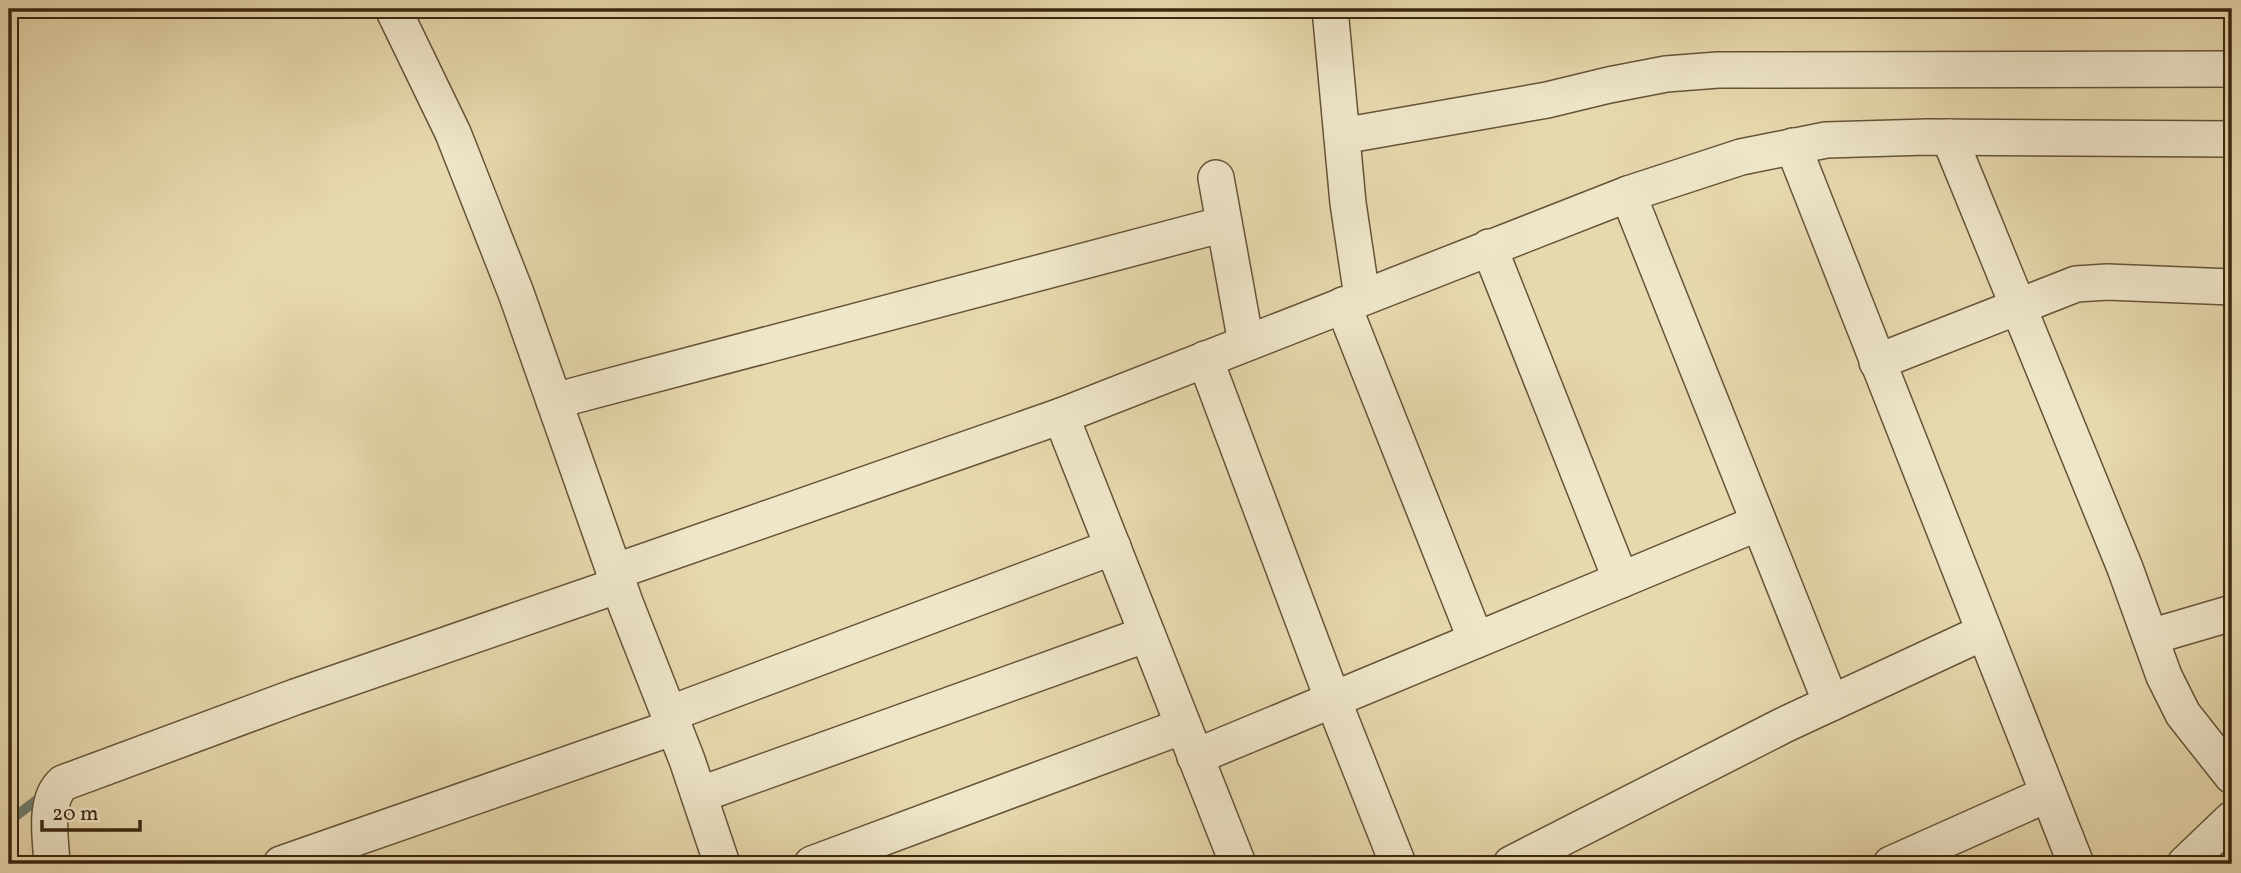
<svg xmlns="http://www.w3.org/2000/svg" width="2241" height="873" font-family="Vollkorn,serif">
	<style>
		.lines { fill: none; stroke-linecap: round; stroke-linejoin: round }
		.stream { stroke: #727f70; stroke-width: 10 }
		.minor-casing { stroke: #665438; stroke-width: 38 }
		.minor { stroke: #efe6ca; stroke-width: 35 }
	</style>
	<rect width="100%" height="100%" fill="#e7d9ae"/>
	<filter id="stains"><feTurbulence type="fractalNoise" baseFrequency=".00286" numOctaves="4"/><feColorMatrix values="0 0 0 0 .2 0 0 0 0 .09 0 0 0 0 .02 0 0 0 .5 -.17"/></filter>
	<radialGradient id="worn" r=".72"><stop offset=".6" stop-color="#630" stop-opacity="0"/><stop offset="1" stop-color="#630" stop-opacity=".3"/></radialGradient>
	<g class="lines">
		<polyline class="stream" points="9,821 45,794"/>
		<defs>
			<g id="minor">
				<polyline points="393,9 453,133 516,293 626,605 687,760 722,864"/>
				<polyline points="1330,9 1348,203 1362,297"/>
				<polyline points="1342,136 1547,100 1609,85 1666,74 1718,70 2232,69"/>
				<polyline points="1949,137 2125,568 2164,676 2183,714 2232,776"/>
				<polyline points="1793,146 2076,864"/>
				<polyline points="1216,178 1246,343"/>
				<polyline points="1628,194 1831,703"/>
				<polyline points="1489,247 1621,580"/>
				<polyline points="1343,305 1476,640"/>
				<polyline points="1205,359 1333,700 1398,864"/>
				<polyline points="1877,362 2076,284 2107,282 2232,287"/>
				<polyline points="554,401 1224,224"/>
				<polyline points="1061,416 1238,864"/>
				<polyline points="614,572 1061,416 1628,194 1741,157 1826,140 1927,137 2232,139"/>
				<polyline points="2150,637 2232,613"/>
				<polyline points="669,714 1113,547"/>
				<polyline points="1195,757 1758,523"/>
				<polyline points="699,795 1147,634"/>
				<path d="M52 864C51 840 43 801 63 783L295 697 619 585"/>
				<polyline points="281,864 674,727"/>
				<polyline points="812,864 1183,726"/>
				<polyline points="1511,864 1784,725 1984,632"/>
				<polyline points="1891,864 2048,794"/>
				<polyline points="2185,864 2232,819"/>
			</g>
		</defs>
		<use href="#minor" class="minor-casing"/>
		<use href="#minor" class="minor"/>
	</g>
	<rect width="2241" height="873" fill="none" stroke="#e7d9ae" stroke-width="35"/>
	<rect x="10" y="10" width="2220" height="852" fill="none" stroke="#3b2711" stroke-width="3.5"/>
	<rect x="18" y="18" width="2206" height="838" fill="none" stroke="#3b2711" stroke-width="2"/>
	<path d="M42 820v10h98v-10" fill="none" stroke="#3b2711" stroke-width="3.5"/>
	<text x="52" y="820" font-size="21" fill="#3b2711" stroke="#efe6ca" stroke-width="5" paint-order="stroke">20 m</text>
	<rect width="100%" height="100%" filter="url(#stains)"/>
	<rect width="100%" height="100%" fill="url(#worn)"/>
</svg>
